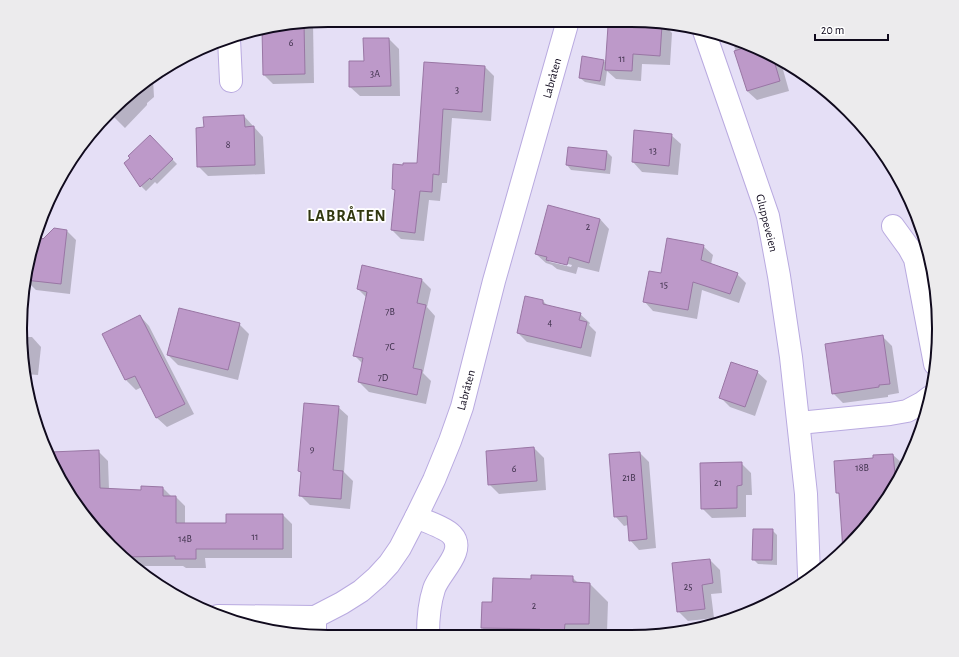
<svg xmlns="http://www.w3.org/2000/svg" width="959" height="657" font-family="'Alegreya Sans',sans-serif">
	<style>
		.shadow { fill: #0003; fill-rule: evenodd }
		.building { fill: #bd99c9; stroke: #9976a4 }
		.lines { fill: none; stroke-linecap: round; stroke-linejoin: round }
		.minor-casing { stroke: #b9aae0; stroke-width: 24 }
		.tertiary-casing { stroke: #b9aae0; stroke-width: 24 }
		.minor { stroke: #fff; stroke-width: 22 }
		.tertiary { stroke: #fff; stroke-width: 22 }
		.labels { text-anchor: middle; stroke-width: 3.5; stroke-linejoin: round; paint-order: stroke }
		.number-label { font-size: 10px; fill: #3b2e48 }
		.street-label { font-size: 12px; fill: #100a1d; stroke: #fff }
		.district-label { font-size: 16px; font-weight: bold; letter-spacing: 1px; fill: #31370f; stroke: #fff }
		.rim { fill: none; stroke: #100a1d; stroke-width: 2 }
	</style>
	<rect width="100%" height="100%" fill="#e5dff6"/>
	<g class="shadow">
		<polygon points="313,22 314,83 273,84 264,75 263,29"/>
		<polygon points="624,25 664,25 672,33 670,65 642,64 641,81 616,79 607,71 605,86 585,82 580,78 604,61 607,64 624,28"/>
		<polygon points="389,39 399,49 400,96 360,96 350,87 365,62"/>
		<polygon points="733,42 780,59 789,91 757,100 747,91"/>
		<polygon points="425,63 485,67 494,76 491,121 452,118 447,183 442,183 440,201 429,200 424,241 401,239 392,230 396,192 393,189 418,164"/>
		<polygon points="152,77 153,79 154,97 147,103 147,105 125,128 110,113"/>
		<polygon points="244,116 263,137 265,174 208,176 198,166 205,128"/>
		<polygon points="635,131 671,135 681,144 678,175 642,172 633,162"/>
		<polygon points="150,137 177,164 157,184 155,182 146,191 141,186 125,163"/>
		<polygon points="607,152 612,157 610,174 571,170 567,165"/>
		<polygon points="896,174 916,211 917,214 912,210"/>
		<path d="M600 219 609 229 599 272 578 267 576 274 557 269 552 265 546 263 536 254ZM547 259 572 265 571 267 550 262Z"/>
		<polygon points="67,231 76,240 70,294 36,290 26,280 28,270 37,235 43,240"/>
		<polygon points="703,246 713,255 711,264 737,274 746,283 739,303 702,290 697,319 653,311 644,301 662,274"/>
		<polygon points="422,280 431,289 427,307 435,316 423,373 431,381 426,404 369,392 359,382 363,364 354,355 367,298 358,289"/>
		<polygon points="543,301 548,306 580,314 590,323 589,325 596,332 591,357 527,342 518,333"/>
		<polygon points="140,316 149,326 194,414 167,427 157,418 142,387 136,390 126,380 103,334"/>
		<polygon points="239,324 249,334 238,380 178,365 168,355"/>
		<polygon points="882,336 892,346 899,393 888,395 888,397 843,403 833,393"/>
		<polygon points="24,337 32,337 41,347 38,375 25,374"/>
		<polygon points="757,372 767,381 755,416 730,407 720,397"/>
		<polygon points="338,407 348,416 344,472 353,481 350,509 310,505 300,495 302,474 299,471"/>
		<polygon points="534,448 544,458 546,490 499,494 489,484"/>
		<polygon points="98,451 108,461 109,489 142,491 163,488 172,497 176,497 185,506 185,524 227,524 283,515 292,524 292,558 205,558 206,568 186,568 183,566 134,566 110,546 52,465 50,459 52,460"/>
		<polygon points="640,453 649,462 656,548 639,550 630,540 628,525 624,526 615,516"/>
		<polygon points="893,455 902,463 902,471 884,503 848,547 844,550 840,495 837,493 874,459"/>
		<polygon points="741,463 751,473 752,495 746,495 746,517 712,518 702,508"/>
		<polygon points="772,530 777,535 777,565 758,564 753,559"/>
		<polygon points="710,560 720,570 722,593 711,594 714,618 688,621 678,611"/>
		<polygon points="572,577 579,584 590,584 608,602 607,632 489,634 482,628 493,603 532,580"/>
	</g>
	<g class="building">
		<polygon points="304,23 305,74 263,75 262,29"/>
		<polygon points="623,25 662,25 660,56 633,54 632,71 605,70 608,26 623,27"/>
		<polygon points="363,38 389,38 391,86 349,87 349,61 364,61"/>
		<polygon points="747,47 773,57 780,81 747,91 734,51"/>
		<polygon points="582,56 604,60 600,81 579,78"/>
		<polygon points="424,62 485,66 482,112 443,109 439,175 433,174 432,192 420,191 415,233 391,230 395,190 392,189 393,164 403,165 403,163 417,163"/>
		<polygon points="244,115 245,127 254,126 255,165 197,167 196,128 204,127 203,117"/>
		<polygon points="634,130 672,134 669,166 632,162"/>
		<polygon points="150,135 173,159 151,180 150,178 140,187 124,163 130,158 128,156"/>
		<polygon points="568,147 607,151 605,170 566,165"/>
		<polygon points="548,205 600,219 589,263 569,257 567,265 546,260 547,257 535,254"/>
		<polygon points="54,228 67,230 61,284 25,280 37,234 43,239"/>
		<polygon points="667,238 704,245 701,260 738,273 730,294 693,282 688,310 643,302 649,271 661,273"/>
		<polygon points="362,265 422,279 417,303 426,305 413,368 422,370 417,395 358,382 363,358 353,356 367,292 357,289"/>
		<polygon points="525,296 543,300 543,304 581,313 579,320 587,322 581,348 517,333"/>
		<polygon points="179,308 240,323 228,370 167,355"/>
		<polygon points="140,315 185,404 156,418 135,376 125,380 102,334"/>
		<polygon points="883,335 890,384 879,385 879,387 832,394 825,344"/>
		<polygon points="731,362 758,371 745,407 719,398"/>
		<polygon points="304,403 339,406 333,470 343,471 341,499 299,496 301,472 298,471"/>
		<polygon points="534,447 537,481 488,485 486,451"/>
		<polygon points="99,450 100,488 141,490 141,486 163,487 163,496 176,496 176,523 226,523 226,514 283,514 283,549 196,549 196,559 175,559 175,556 123,557 110,546 51,464 51,452"/>
		<polygon points="640,452 647,539 629,541 627,516 614,517 609,454"/>
		<polygon points="893,454 896,484 887,500 848,547 843,551 839,493 836,493 834,461 873,458 873,455"/>
		<polygon points="742,462 742,485 737,486 737,508 701,509 700,463"/>
		<polygon points="753,529 773,529 772,560 752,560"/>
		<polygon points="710,559 713,583 702,585 705,609 677,612 672,563 699,560 700,560"/>
		<polygon points="531,575 573,576 573,582 590,583 589,624 565,624 564,633 540,634 540,629 481,628 482,602 492,602 493,578 531,579"/>
	</g>
	<g class="lines">
		<defs>
			<g id="minor">
				<polyline points="704,31 768,216 779,276 791,357 806,494 809,575"/>
				<polyline points="229,39 231,81"/>
				<polyline points="893,226 909,248 915,259 935,364"/>
				<polyline points="799,423 890,414 907,411 922,403 930,397"/>
				<path d="M416 517C425 521 446 528 452 535 467 551 439 573 434 589 429 604 428 620 428 635"/>
				<polyline points="218,616 315,617"/>
			</g>
			<polyline id="tertiary" points="315,636 315,617 342,603 361,591 377,577 389,564 400,548 416,517 434,480 450,441 462,407 494,281 567,24"/>
		</defs>
		<use href="#minor" class="minor-casing"/>
		<use href="#tertiary" class="tertiary-casing"/>
		<use href="#minor" class="minor"/>
		<use href="#tertiary" class="tertiary"/>
	</g>
	<g class="labels">
		<g class="number-label">
			<text x="291" y="46">6</text>
			<text x="622" y="62">11</text>
			<text x="375" y="77">3A</text>
			<text x="457" y="93">3</text>
			<text x="228" y="148">8</text>
			<text x="653" y="154">13</text>
			<text x="588" y="230">2</text>
			<text x="664" y="288">15</text>
			<text x="390" y="315">7B</text>
			<text x="550" y="326">4</text>
			<text x="390" y="350">7C</text>
			<text x="383" y="381">7D</text>
			<text x="312" y="452">9</text>
			<text x="862" y="471">18B</text>
			<text x="514" y="472">6</text>
			<text x="629" y="481">21B</text>
			<text x="718" y="486">21</text>
			<text x="255" y="540">11</text>
			<text x="185" y="542">14B</text>
			<text x="688" y="590">25</text>
			<text x="534" y="609">2</text>
		</g>
		<g class="street-label">
			<text transform="translate(552 78) rotate(-74)" y="4">Labråten</text>
			<text transform="translate(767 223) rotate(76)" y="4">Gluppeveien</text>
			<text transform="translate(466 390) rotate(-75)" y="4">Labråten</text>
		</g>
		<g class="district-label">
			<text x="347" y="221">LABRÅTEN</text>
		</g>
	</g>
	<path d="M0 0H959V657H0ZM328 27H631A301 301 0 0 1 932 328V329A301 301 0 0 1 631 630H328A301 301 0 0 1 27 329V328A301 301 0 0 1 328 27Z" fill="#ecebed" fill-rule="evenodd"/>
	<path class="rim" d="M328 27H631A301 301 0 0 1 932 328V329A301 301 0 0 1 631 630H328A301 301 0 0 1 27 329V328A301 301 0 0 1 328 27Z"/>
	<path d="M815 34v6h73v-6" fill="none" stroke="#100a1d" stroke-width="2"/>
	<text x="821" y="34" font-size="12" fill="#100a1d" stroke="#ffffff" stroke-width="3" paint-order="stroke">20 m</text>
</svg>
